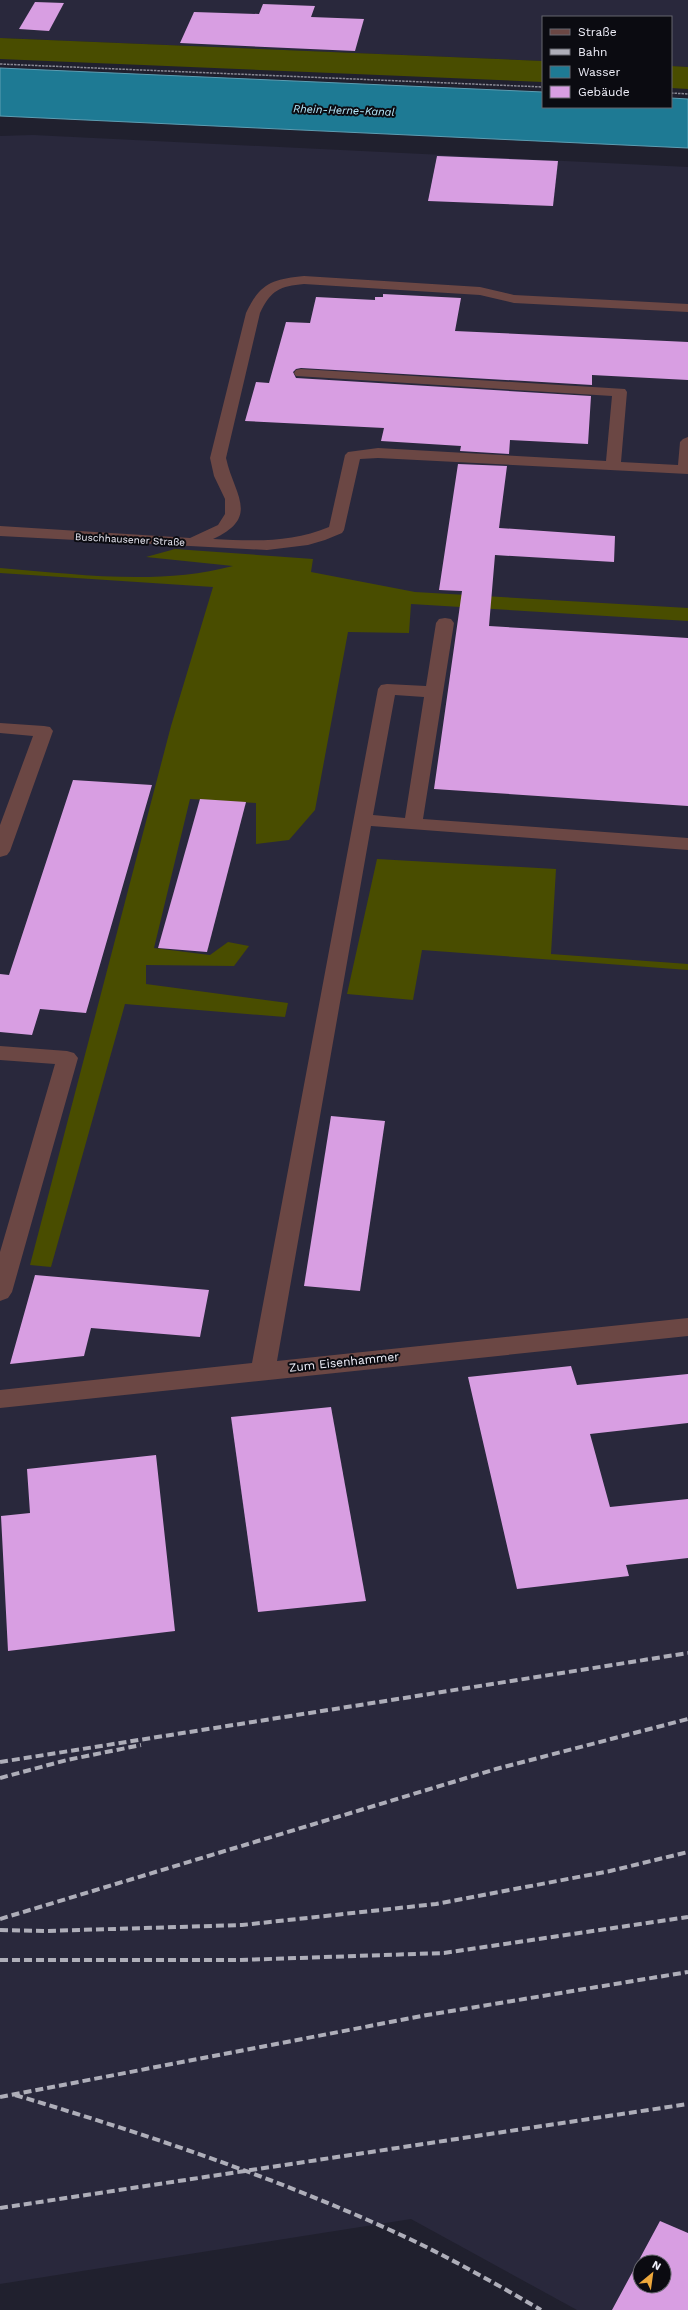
<svg xmlns="http://www.w3.org/2000/svg" width="688" height="2310" font-family="'Work Sans',sans-serif">
	<style>
		.built { fill: #29283c; fill-rule: evenodd }
		.forest { fill: #494d00 }
		.water { fill: #1e7a94; stroke: #5d9db2 }
		.building { fill: #d89ee2; fill-rule: evenodd }
		.lines { fill: none; stroke-linecap: round; stroke-linejoin: round }
		.path { stroke: #898995; stroke-width: 1.5; stroke-dasharray: 2.5 1; stroke-linecap: butt }
		.minor { fill: #6b4744; fill-rule: evenodd }
		.rail { stroke: #aeaeb9; stroke-width: 4; stroke-dasharray: 8 4; stroke-linecap: butt }
		.labels { text-anchor: middle; stroke-width: 4; stroke-linejoin: round; paint-order: stroke }
		.far-street-label { font-size: 10px; fill: #efeff9; stroke: #0b0b11 }
		.far-water-label { font-size: 11px; font-style: italic; fill: #b6e9fb; stroke: #0b0b11 }
		.street-label { font-size: 12px; fill: #efeff9; stroke: #0b0b11 }
	</style>
	<rect width="100%" height="100%" fill="#20202e"/>
	<g class="built">
		<polygon points="0,0 688,0 688,67 671,66 671,17 543,17 543,61 0,38"/>
		<path d="M33 135 688 167V2310H577L411 2219 0 2284V136ZM640 2262H664V2286H640Z"/>
	</g>
	<g class="forest">
		<polygon points="0,38 543,61 543,82 0,59"/>
		<polygon points="671,66 688,67 688,89 671,88"/>
		<path d="M175 549 313 559 311 572 415 592 688 608V621L411 604 409 633 348 632 315 810 289 840 256 844V803L190 799 154 948 210 955 228 942 249 946 234 966 146 965V984L288 1003 285 1017 125 1004 51 1267 30 1265 171 726 213 587 0 573V568C77 574 157 586 233 566L146 557Z"/>
		<polygon points="377,859 556,869 551,954 688,964 688,970 422,950 413,1000 347,994"/>
	</g>
	<polygon class="water" points="0,68 543,92 543,107 671,107 671,98 688,99 688,148 0,116"/>
	<g class="building">
		<polygon points="35,2 64,3 49,31 19,29"/>
		<polygon points="263,4 315,6 311,17 364,19 355,51 180,43 194,12 259,14"/>
		<polygon points="437,156 558,161 553,206 428,201"/>
		<polygon points="383,294 461,298 455,331 688,342 688,380 592,375 592,385 301,368 296,369 293,372 296,378 591,396 588,444 510,440 509,454 460,451 461,446 381,441 384,428 245,421 256,382 269,383 286,322 310,323 316,297 375,300 375,297 383,297"/>
		<polygon points="458,464 507,466 499,528 615,536 614,562 495,555 489,626 688,638 688,806 434,789 462,591 439,590"/>
		<polygon points="73,780 152,785 86,1013 40,1009 32,1035 0,1032 0,974 9,975"/>
		<polygon points="200,799 246,802 207,952 158,948"/>
		<polygon points="331,1116 385,1121 360,1291 304,1286"/>
		<polygon points="35,1275 209,1290 200,1337 91,1328 84,1356 10,1364"/>
		<polygon points="571,1366 577,1385 688,1374 688,1423 590,1434 610,1507 688,1499 688,1558 626,1565 629,1576 517,1589 468,1377"/>
		<polygon points="331,1407 366,1601 258,1612 231,1417"/>
		<polygon points="156,1455 175,1631 8,1651 1,1516 30,1513 27,1469"/>
		<path d="M660 2221 688 2233V2310H612ZM640 2262H664V2286H640Z"/>
	</g>
	<g class="lines">
		<g class="path">
			<polyline points="0,64 543,87"/>
			<polyline points="671,93 688,94"/>
		</g>
		<g class="minor">
			<path d="M304 276 480 287 514 295 688 304V312L514 303 480 295 304 284C280 286 271 290 260 313L226 458C234 495 261 517 213 539 253 541 291 543 329 527L345 455 348 452 378 448 606 461 612 396 296 376 294 373 296 370 301 369 625 389 627 392 621 462 678 465 680 442 683 439 688 437V474L378 458 360 459 344 530 342 533 325 540 308 545 267 550 0 536V526L190 538 218 525 225 514V499L214 476 210 458 246 313C260 283 273 279 304 276Z"/>
			<path d="M445 618 451 619 454 623 423 819 688 838V850L371 826 277 1361 688 1318V1336L0 1408V1390L252 1363 378 689 381 685 387 684 426 686 436 623 439 619ZM395 695 424 697 405 818 373 815Z"/>
			<polygon points="0,723 44,726 50,727 53,731 10,851 7,855 0,857 0,825 33,736 0,733"/>
			<polygon points="0,1046 67,1051 74,1053 78,1058 12,1292 8,1298 0,1301 0,1252 55,1064 0,1060"/>
		</g>
		<g class="rail">
			<polyline points="0,1762 688,1653"/>
			<polyline points="0,1778 67,1760 141,1745"/>
			<polyline points="0,1919 496,1769 688,1719"/>
			<polyline points="0,1930 47,1931 242,1925 436,1904 610,1871 688,1852"/>
			<polyline points="0,1960 239,1960 444,1953 688,1917"/>
			<path d="M15 2095C152 2136 287 2181 416 2242 459 2263 500 2286 541 2310"/>
			<polyline points="0,2097 427,2015 688,1972"/>
			<polyline points="0,2208 688,2104"/>
		</g>
	</g>
	<g class="labels">
		<g class="far-street-label">
			<text transform="translate(130 539) rotate(3)" y="4">Buschhausener Straße</text>
		</g>
		<g class="far-water-label">
			<text transform="translate(344 110) rotate(2)" y="4">Rhein-Herne-Kanal</text>
		</g>
		<g class="street-label">
			<text transform="translate(344 1362) rotate(-6)" y="4">Zum Eisenhammer</text>
		</g>
	</g>
	<rect x="542" y="16" width="130" height="92" fill="#0b0b11" stroke="#66666e"/>
	<rect x="550" y="29" width="20" height="6" fill="#6b4744" stroke="#66666e"/>
	<text x="578" y="36" font-size="12" fill="#efeff9">Straße</text>
	<rect x="550" y="49" width="20" height="6" fill="#aeaeb9" stroke="#66666e"/>
	<text x="578" y="56" font-size="12" fill="#efeff9">Bahn</text>
	<rect x="550" y="66" width="20" height="12" fill="#1e7a94" stroke="#66666e"/>
	<text x="578" y="76" font-size="12" fill="#efeff9">Wasser</text>
	<rect x="550" y="86" width="20" height="12" fill="#d89ee2" stroke="#66666e"/>
	<text x="578" y="96" font-size="12" fill="#efeff9">Gebäude</text>
	<g transform="translate(652 2274) rotate(29)"><circle r="19" fill="#0b0b11" stroke="#66666e"/>
	<path d="M0-3L7 15L0 10L-7 15Z" fill="#eea83c"/>
	<text y="-6" font-size="11" font-weight="bold" text-anchor="middle" fill="#efeff9">N</text>
	</g>
</svg>
